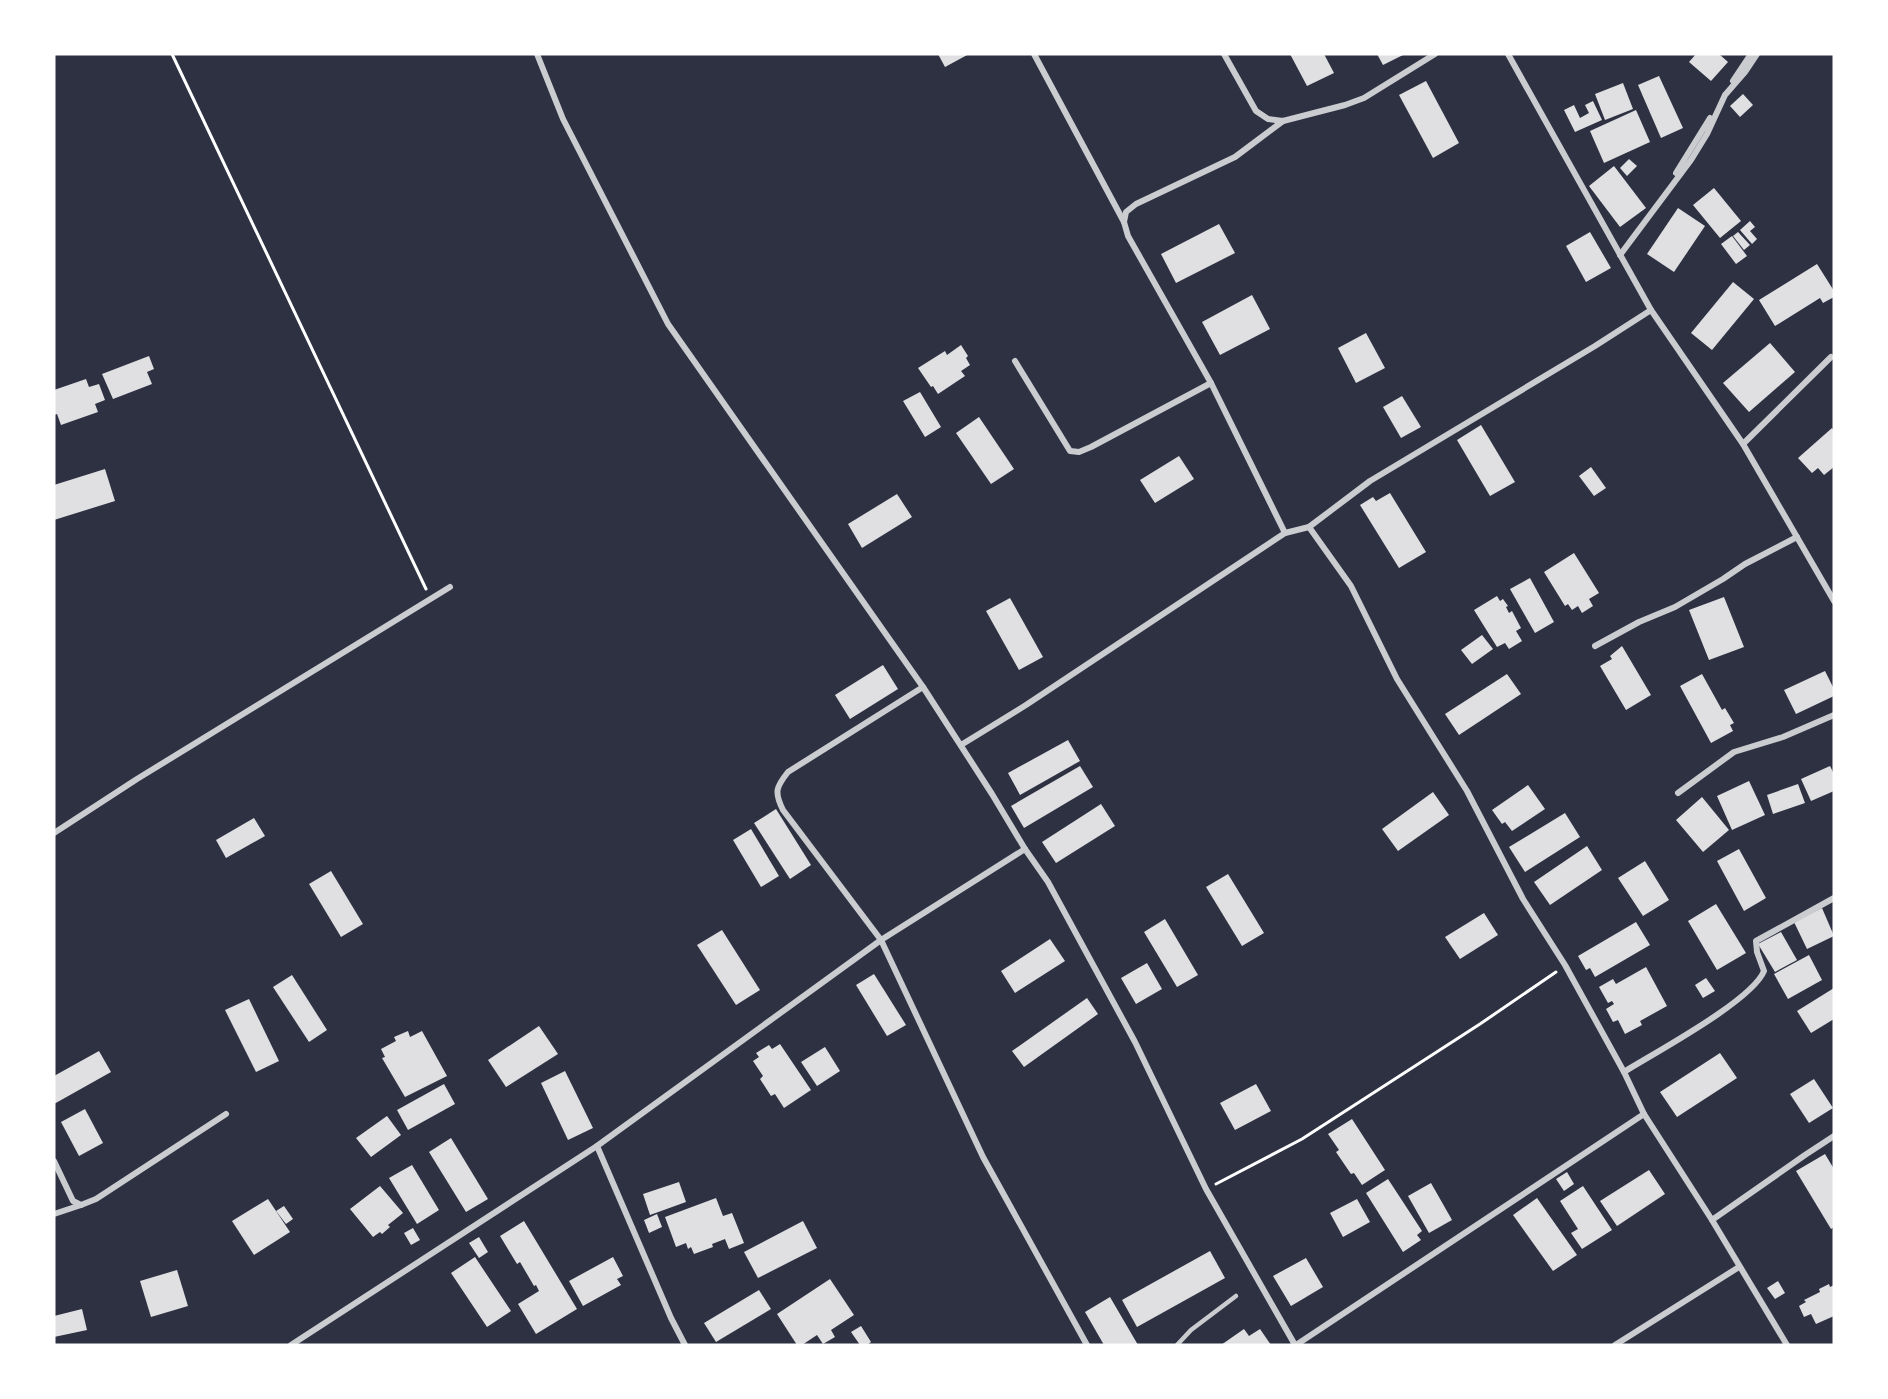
<svg xmlns="http://www.w3.org/2000/svg" width="1888" height="1399" font-family="Poppins,sans-serif">
	<style>
		.building { fill: #e0e0e3 }
		.lines { fill: none; stroke-linecap: round; stroke-linejoin: round }
		.path { stroke: #fff; stroke-width: 3 }
		.service { stroke: #caccd0; stroke-width: 4.5 }
		.minor { stroke: #caccd0; stroke-width: 6 }
	</style>
	<rect width="100%" height="100%" fill="#2d3142"/>
	<g class="building">
		<polygon points="938,54 969,54 945,67"/>
		<polygon points="1290,54 1324,54 1334,73 1307,86"/>
		<polygon points="1377,54 1405,54 1383,65"/>
		<polygon points="1696,54 1719,54 1728,62 1711,81 1689,62"/>
		<polygon points="1659,76 1683,128 1661,138 1638,85"/>
		<polygon points="1426,81 1459,143 1433,158 1399,95"/>
		<polygon points="1623,83 1633,109 1605,120 1595,94"/>
		<polygon points="1743,94 1753,105 1740,117 1730,106"/>
		<polygon points="1593,101 1602,120 1575,132 1564,110 1574,105 1580,118 1589,113 1585,105"/>
		<polygon points="1636,110 1650,142 1604,163 1590,131"/>
		<polygon points="1629,159 1637,166 1627,176 1620,168"/>
		<polygon points="1614,166 1646,208 1620,227 1589,186"/>
		<polygon points="1714,188 1741,221 1720,238 1693,205"/>
		<polygon points="1678,208 1705,226 1674,272 1647,254"/>
		<polygon points="1750,221 1755,227 1750,231 1757,239 1752,244 1740,230"/>
		<polygon points="1219,224 1235,253 1176,283 1161,254"/>
		<polygon points="1590,232 1611,268 1586,282 1566,246"/>
		<polygon points="1738,232 1750,245 1744,250 1733,236"/>
		<polygon points="1732,236 1747,256 1736,264 1721,244"/>
		<polygon points="1817,264 1834,291 1834,297 1823,303 1820,298 1775,326 1759,300"/>
		<polygon points="1733,282 1754,299 1712,350 1691,333"/>
		<polygon points="1252,295 1270,329 1220,355 1202,322"/>
		<polygon points="1366,333 1385,368 1356,383 1338,348"/>
		<polygon points="1770,343 1795,372 1749,412 1723,383"/>
		<polygon points="961,345 968,356 966,358 970,365 961,371 965,376 938,394 933,386 931,387 918,368 945,351 947,355"/>
		<polygon points="149,356 154,369 147,372 152,384 113,399 102,374"/>
		<polygon points="86,379 89,387 99,384 105,400 95,404 98,412 61,425 57,414 54,415 54,390"/>
		<polygon points="920,392 941,427 925,437 903,401"/>
		<polygon points="1402,396 1421,427 1401,438 1383,407"/>
		<polygon points="979,417 1014,469 991,484 956,433"/>
		<polygon points="1481,425 1515,482 1490,496 1457,440"/>
		<polygon points="1832,428 1834,431 1834,467 1824,475 1818,468 1812,473 1798,458"/>
		<polygon points="1179,456 1194,479 1155,503 1140,480"/>
		<polygon points="1591,467 1606,488 1594,496 1579,476"/>
		<polygon points="105,469 115,501 54,520 54,485"/>
		<polygon points="1390,493 1426,552 1399,568 1360,505 1373,497 1376,501"/>
		<polygon points="897,494 912,517 862,548 848,524"/>
		<polygon points="1574,553 1599,593 1589,599 1593,606 1582,613 1578,606 1572,610 1568,604 1565,606 1544,572"/>
		<polygon points="1530,578 1554,622 1535,633 1510,589"/>
		<polygon points="1497,596 1500,601 1503,599 1508,606 1506,607 1509,613 1512,611 1521,628 1516,631 1522,641 1509,649 1505,643 1497,647 1474,610"/>
		<polygon points="1724,597 1744,647 1709,660 1689,610"/>
		<polygon points="1010,598 1043,657 1019,670 986,611"/>
		<polygon points="1482,635 1493,649 1472,664 1461,650"/>
		<polygon points="1622,646 1651,695 1626,710 1600,666 1612,659 1610,656"/>
		<polygon points="883,665 898,689 850,719 835,695"/>
		<polygon points="1825,671 1834,689 1834,696 1796,714 1784,690"/>
		<polygon points="1507,674 1521,694 1459,735 1445,714"/>
		<polygon points="1702,674 1722,710 1725,708 1734,723 1730,725 1733,731 1711,743 1680,686"/>
		<polygon points="1068,740 1080,761 1020,795 1008,773"/>
		<polygon points="1080,766 1093,787 1024,828 1011,806"/>
		<polygon points="1830,766 1834,774 1834,791 1811,801 1801,779"/>
		<polygon points="1749,781 1765,815 1732,830 1717,796"/>
		<polygon points="1798,784 1805,803 1773,814 1767,795"/>
		<polygon points="1528,785 1545,809 1512,831 1505,822 1502,824 1492,810"/>
		<polygon points="1433,792 1449,815 1398,851 1382,829"/>
		<polygon points="1702,797 1729,830 1703,852 1676,820"/>
		<polygon points="1101,804 1115,826 1056,863 1042,842"/>
		<polygon points="776,809 811,865 790,879 754,823"/>
		<polygon points="1565,813 1580,837 1525,872 1509,847"/>
		<polygon points="254,818 265,836 226,858 216,840"/>
		<polygon points="751,829 779,876 761,887 733,840"/>
		<polygon points="1587,846 1602,870 1550,905 1534,882"/>
		<polygon points="1739,849 1766,898 1744,911 1717,861"/>
		<polygon points="1645,861 1669,900 1643,916 1618,878"/>
		<polygon points="331,871 363,924 341,937 309,884"/>
		<polygon points="1228,874 1264,933 1242,946 1206,887"/>
		<polygon points="1716,904 1746,953 1717,970 1688,921"/>
		<polygon points="1822,908 1834,936 1807,949 1794,922"/>
		<polygon points="1484,913 1498,935 1460,959 1445,937"/>
		<polygon points="1165,919 1198,975 1177,987 1144,932"/>
		<polygon points="1636,922 1650,945 1595,977 1590,968 1586,970 1578,956"/>
		<polygon points="722,930 760,990 736,1005 697,945"/>
		<polygon points="1781,932 1797,960 1775,972 1758,944"/>
		<polygon points="1050,939 1065,961 1015,993 1001,971"/>
		<polygon points="1809,955 1822,980 1788,999 1774,974"/>
		<polygon points="1147,963 1162,989 1136,1004 1121,978"/>
		<polygon points="1646,967 1667,1006 1640,1021 1642,1025 1625,1034 1618,1020 1613,1022 1606,1009 1614,1004 1612,1001 1608,1003 1599,987 1613,979 1616,984"/>
		<polygon points="874,974 906,1025 887,1036 856,985"/>
		<polygon points="292,975 327,1030 309,1042 273,987"/>
		<polygon points="1706,978 1715,991 1703,998 1695,985"/>
		<polygon points="1834,988 1834,1019 1811,1033 1797,1011"/>
		<polygon points="1087,998 1098,1014 1024,1067 1012,1051"/>
		<polygon points="249,999 279,1061 256,1072 225,1010"/>
		<polygon points="539,1026 558,1054 506,1087 488,1060"/>
		<polygon points="408,1031 410,1037 422,1031 447,1076 405,1097 382,1058 385,1057 381,1049 396,1041 394,1037"/>
		<polygon points="780,1044 811,1090 784,1108 775,1094 771,1096 760,1079 763,1076 753,1061 759,1057 756,1053 769,1045 772,1049"/>
		<polygon points="825,1047 840,1071 817,1086 801,1062"/>
		<polygon points="99,1051 111,1072 54,1104 54,1076"/>
		<polygon points="1720,1053 1737,1078 1677,1117 1660,1092"/>
		<polygon points="565,1071 593,1128 568,1140 541,1083"/>
		<polygon points="1814,1079 1833,1108 1809,1123 1790,1094"/>
		<polygon points="444,1084 455,1104 408,1130 397,1110"/>
		<polygon points="1256,1084 1271,1111 1235,1130 1220,1103"/>
		<polygon points="85,1109 103,1143 79,1156 61,1122"/>
		<polygon points="387,1116 401,1135 371,1157 356,1138"/>
		<polygon points="1352,1119 1385,1170 1362,1185 1354,1173 1351,1174 1336,1152 1339,1150 1328,1134"/>
		<polygon points="451,1138 488,1199 466,1212 429,1152"/>
		<polygon points="1825,1154 1834,1169 1834,1227 1831,1229 1796,1171"/>
		<polygon points="412,1165 439,1210 417,1224 389,1178"/>
		<polygon points="1649,1170 1665,1194 1617,1226 1600,1201"/>
		<polygon points="1567,1172 1574,1184 1564,1191 1556,1179"/>
		<polygon points="1388,1179 1422,1231 1417,1235 1421,1240 1403,1252 1366,1193"/>
		<polygon points="679,1182 686,1202 650,1215 643,1194"/>
		<polygon points="1431,1183 1452,1220 1429,1233 1408,1196"/>
		<polygon points="380,1186 403,1213 388,1225 390,1227 382,1234 380,1232 373,1237 350,1209"/>
		<polygon points="1583,1186 1612,1230 1582,1249 1571,1233 1578,1229 1560,1201"/>
		<polygon points="716,1198 723,1216 732,1213 744,1243 729,1249 725,1239 712,1244 713,1247 694,1254 691,1247 688,1249 686,1243 676,1247 665,1217"/>
		<polygon points="1537,1198 1577,1255 1553,1271 1513,1215"/>
		<polygon points="268,1199 290,1232 254,1255 232,1221"/>
		<polygon points="1357,1199 1370,1222 1343,1237 1330,1213"/>
		<polygon points="284,1206 293,1219 286,1224 276,1211"/>
		<polygon points="657,1214 662,1227 649,1233 644,1220"/>
		<polygon points="524,1221 577,1309 536,1334 518,1304 539,1291 536,1285 534,1286 520,1262 517,1264 500,1236"/>
		<polygon points="803,1221 817,1248 758,1278 744,1252"/>
		<polygon points="413,1228 420,1240 411,1245 404,1233"/>
		<polygon points="479,1237 488,1252 479,1258 469,1243"/>
		<polygon points="1210,1251 1225,1278 1137,1327 1122,1300"/>
		<polygon points="475,1257 511,1311 487,1327 451,1273"/>
		<polygon points="613,1257 623,1276 617,1279 621,1285 583,1306 569,1281"/>
		<polygon points="1306,1258 1323,1287 1291,1306 1273,1276"/>
		<polygon points="177,1270 188,1306 151,1317 140,1281"/>
		<polygon points="830,1279 854,1315 831,1330 835,1337 823,1344 817,1335 802,1345 797,1345 777,1314"/>
		<polygon points="1778,1281 1785,1293 1775,1299 1767,1288"/>
		<polygon points="1829,1284 1830,1287 1834,1285 1834,1316 1816,1324 1811,1314 1804,1317 1799,1306 1806,1302 1804,1300 1820,1292 1819,1289"/>
		<polygon points="759,1290 771,1309 716,1342 704,1323"/>
		<polygon points="1110,1297 1138,1345 1104,1345 1085,1312"/>
		<polygon points="82,1309 87,1330 54,1337 54,1316"/>
		<polygon points="861,1326 871,1342 867,1345 860,1345 851,1332"/>
		<polygon points="1244,1329 1249,1336 1260,1329 1271,1345 1221,1345"/>
	</g>
	<g class="lines">
		<g class="path">
			<polyline points="172,54 426,589"/>
			<polyline points="1216,1184 1302,1139 1480,1024 1556,972"/>
		</g>
		<polyline class="service" points="1177,1345 1191,1330 1236,1296"/>
		<g class="minor">
			<polyline points="537,54 563,119 668,324 923,687 992,794 1025,849 1048,882 1135,1042 1206,1189 1295,1345"/>
			<polyline points="1034,54 1124,222"/>
			<polyline points="1224,54 1256,111 1268,119 1283,121 1345,105 1364,98 1435,54"/>
			<polyline points="1508,54 1651,310 1743,444 1834,601"/>
			<polyline points="1733,81 1751,54"/>
			<polyline points="1283,121 1235,157 1136,204 1126,212 1124,222 1128,236 1211,383 1285,533"/>
			<polyline points="1676,173 1710,118"/>
			<polyline points="1620,255 1691,160 1707,134 1725,95 1745,72 1757,54"/>
			<polyline points="1015,361 1070,451 1079,452 1091,447 1211,383"/>
			<polyline points="1743,444 1831,357"/>
			<polyline points="1309,527 1351,586 1397,679 1467,791 1523,899 1565,965 1624,1072 1644,1114 1712,1220 1787,1345"/>
			<polyline points="1595,646 1639,622 1675,607 1723,579 1745,564 1797,537"/>
			<path d="M923 687 788 772C776 787 774 792 783 810L881 940 983 1157 1087 1345"/>
			<polyline points="961,745 1026,705 1285,533 1309,527 1370,481 1595,346 1651,310"/>
			<polyline points="1678,793 1734,752 1783,737 1834,715"/>
			<polyline points="54,833 137,779 450,587"/>
			<path d="M1624 1072C1654 1053 1752 1001 1764 971L1757 952 1756 941 1834 898"/>
			<polyline points="597,1146 671,1318 685,1345"/>
			<polyline points="54,1161 73,1201 81,1205 96,1199 226,1114"/>
			<polyline points="54,1214 81,1205"/>
			<polyline points="1712,1220 1805,1155 1834,1136"/>
			<polyline points="291,1345 597,1146 881,940 1025,849"/>
			<polyline points="1296,1345 1644,1114"/>
			<polyline points="1615,1345 1739,1267"/>
		</g>
	</g>
	<rect width="1888" height="1399" fill="none" stroke="#ffffff" stroke-width="111"/>
</svg>
